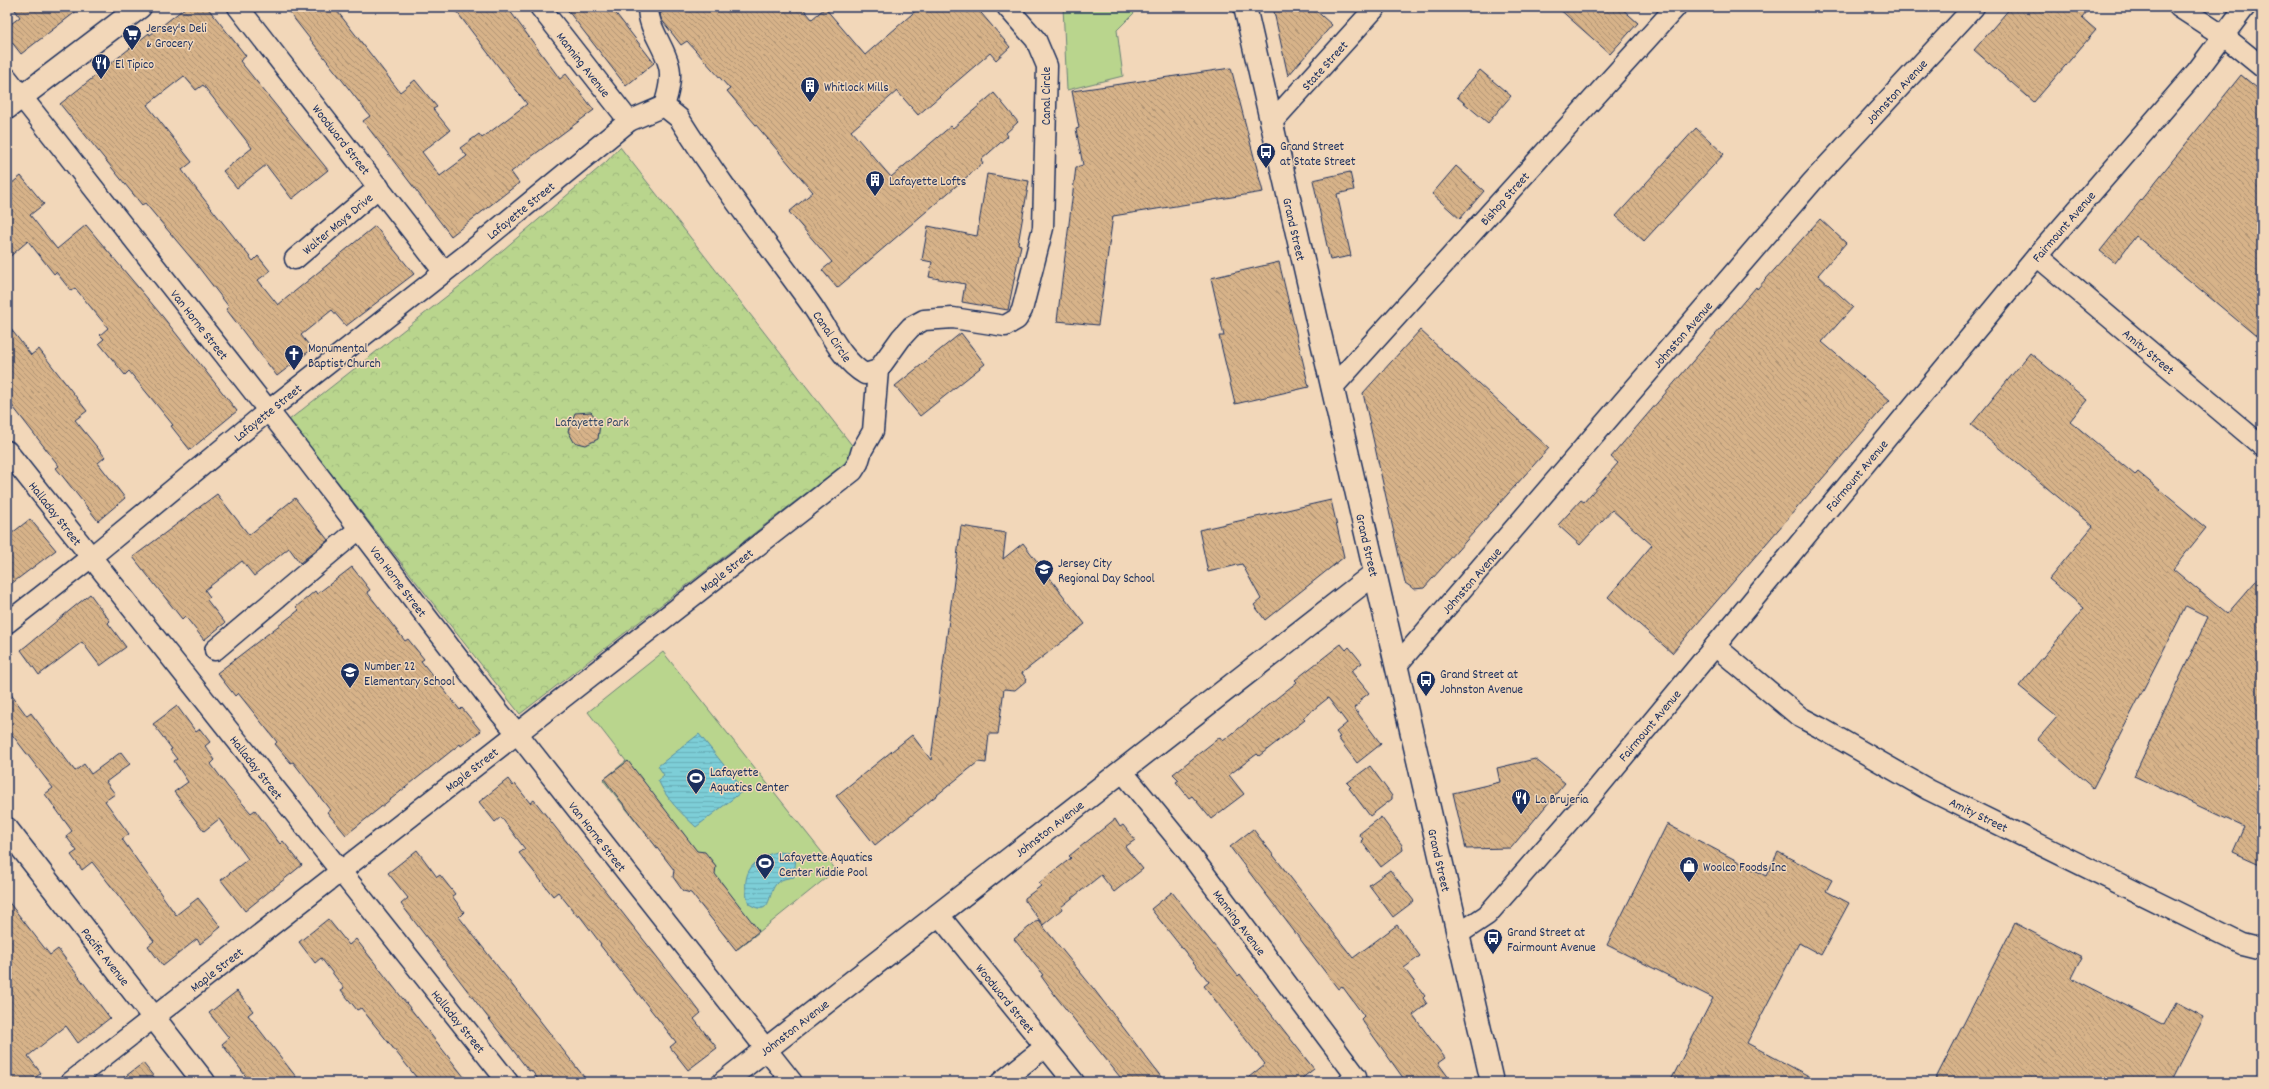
<svg xmlns="http://www.w3.org/2000/svg" width="2269" height="1089" font-family="Dekko,sans-serif">
	<style>
		.green { fill: #b9d58d; stroke: #6a8276 }
		.park { fill: url(#park-crowns); stroke: #6a8276 }
		.water { fill: url(#water-rules); stroke: #568ea7 }
		.building { fill: url(#building-back-hatch); stroke: #1b2f5e }
		.lines { fill: none; stroke-linecap: round; stroke-linejoin: round }
		.street-casing { stroke: #1b2f5e; stroke-width: 23 }
		.secondary-casing { stroke: #1b2f5e; stroke-width: 25 }
		.street { stroke: #f2d7b9; stroke-width: 20 }
		.secondary { stroke: #f2d7b9; stroke-width: 22 }
		.labels { text-anchor: middle; stroke-width: 3; stroke-linejoin: round; paint-order: stroke }
		.poi-label { font-size: 13px; fill: #1b2f5e; stroke: #f2d7b9; text-anchor: start }
		.street-label { font-size: 13px; fill: #1b2f5e; stroke: #f2d7b9 }
		.park-label { font-size: 13px; fill: #334865; stroke: #f2d7b9 }
	</style>
	<defs>
		<pattern id="park-crowns" width="20" height="18" patternUnits="userSpaceOnUse"><rect width="20" height="18" fill="#b9d58d"/><path d="M2 6a3 3 0 1 1 6 0M12 15a3 3 0 1 1 6 0" fill="none" stroke="#9eb77c"/></pattern>
		<pattern id="water-rules" width="6" height="5" patternUnits="userSpaceOnUse"><rect width="6" height="5" fill="#7dced7"/><path d="M0 2.5h6" fill="none" stroke="#6bb1bb"/></pattern>
		<pattern id="building-back-hatch" width="6" height="6" patternUnits="userSpaceOnUse"><rect width="6" height="6" fill="#d7b389"/><path d="M-1 5l2 2M0 0l6 6M5-1l2 2" fill="none" stroke="#ae9273"/></pattern>
	</defs>
	<rect width="100%" height="100%" fill="#f2d7b9"/>
	<filter id="ink" filterUnits="userSpaceOnUse"><feTurbulence type="fractalNoise" baseFrequency=".025" numOctaves="2"/><feDisplacementMap in="SourceGraphic" scale="8" xChannelSelector="R" yChannelSelector="G"/><feConvolveMatrix kernelMatrix="1 2 1 2 8 2 1 2 1" color-interpolation-filters="sRGB"/></filter>
	<g filter="url(#ink)">
		<g class="green">
			<polygon points="1063,7 1140,7 1117,30 1123,76 1067,90"/>
			<polygon points="663,652 836,870 738,949 603,780 626,761 588,712"/>
		</g>
		<polygon class="park" points="620,147 858,453 520,714 289,420 470,278 606,162"/>
		<g class="water">
			<path d="M699 734 744 790 696 827C680 812 667 800 658 780L664 775 658 766Z"/>
			<path d="M776 852 791 853 796 857 794 877C788 878 780 879 776 884 767 895 772 918 749 904 740 877 749 860 776 852Z"/>
		</g>
		<g class="building">
			<polygon points="13,7 82,7 21,54 7,36 7,27 20,17"/>
			<polygon points="186,7 207,7 246,56 240,61 328,170 292,199 266,165 237,188 223,171 252,148 203,85 196,90 184,76 147,105 192,162 182,170 200,194 253,261 258,256 270,271 258,280 278,305 375,226 414,274 346,326 332,310 301,335 312,349 277,376 226,309 229,307 196,264 145,203 142,205 60,104 149,33 150,35"/>
			<polygon points="285,7 334,7 400,92 415,80 437,107 433,109 450,130 422,152 440,176 467,156 460,148 479,134 482,138 527,104 453,7 507,7 560,79 566,74 594,110 511,172 519,183 451,236 363,121 370,116"/>
			<polygon points="565,7 611,7 654,63 626,86"/>
			<polygon points="668,7 802,7 812,19 825,8 865,55 920,7 976,7 1010,47 996,60 990,53 918,115 897,91 851,131 891,177 951,126 953,128 994,93 1018,122 1006,133 1008,136 981,160 983,163 837,288 822,270 832,262 789,212 813,192 727,91 730,89 687,41 681,45 661,19 660,14"/>
			<polygon points="1273,7 1312,7 1332,25 1288,76"/>
			<polygon points="1557,7 1620,7 1638,23 1610,54"/>
			<polygon points="2011,7 2091,7 2082,18 2096,30 2034,102 1974,50"/>
			<polygon points="1231,68 1263,192 1113,216 1098,325 1057,321 1076,167 1083,165 1076,129 1079,128 1072,91"/>
			<polygon points="1480,70 1511,96 1488,123 1457,97"/>
			<polygon points="2241,75 2262,92 2262,341 2136,236 2115,263 2100,251"/>
			<polygon points="1696,128 1724,154 1644,241 1616,216"/>
			<polygon points="1456,166 1484,191 1460,219 1432,194"/>
			<polygon points="1350,172 1354,190 1337,194 1351,256 1330,260 1313,180"/>
			<polygon points="987,174 1029,181 1018,244 1021,245 1008,310 962,302 965,284 929,277 932,262 922,260 928,226 977,236"/>
			<polygon points="21,176 44,204 30,215 57,249 86,225 163,317 237,411 190,450 171,426 173,425 129,371 125,375 99,343 104,339 100,335 108,328 75,288 71,291 56,272 54,274 28,241 7,259 7,187"/>
			<polygon points="1820,219 1846,243 1818,275 1853,307 1822,342 1890,400 1672,653 1608,597 1652,545 1612,510 1580,545 1558,525 1581,500 1584,502 1618,463 1611,457 1756,287 1757,289"/>
			<polygon points="1279,262 1309,387 1235,404 1219,336 1224,336 1211,278"/>
			<polygon points="7,324 31,355 39,349 87,411 75,420 105,457 98,463 125,498 98,521 56,468 59,466 7,399"/>
			<polygon points="1420,330 1549,448 1424,588 1414,589 1405,583 1363,393"/>
			<polygon points="961,333 985,364 920,416 895,386"/>
			<polygon points="2030,353 2087,400 2070,421 2135,475 2138,472 2206,528 2173,569 2227,614 2262,574 2262,865 2233,852 2244,827 2134,776 2208,617 2186,606 2093,788 2037,740 2057,717 2019,686 2084,608 2049,579 2093,526 1971,425"/>
			<polygon points="591,412 600,424 598,439 586,445 574,442 568,431 575,413"/>
			<polygon points="217,494 249,535 295,498 328,540 300,563 289,548 254,576 242,561 205,590 210,597 207,600 225,623 204,640 185,616 182,619 133,557"/>
			<polygon points="1331,500 1344,557 1265,620 1254,605 1261,599 1242,564 1208,572 1199,530"/>
			<polygon points="30,519 56,550 7,587 7,537"/>
			<polygon points="961,526 1006,533 1003,559 1023,543 1085,624 1022,673 1027,680 1015,690 1004,689 998,734 989,734 986,763 978,762 875,845 836,796 912,735 931,760"/>
			<polygon points="352,567 370,590 367,592 405,641 408,639 424,659 421,661 460,710 462,708 481,731 461,746 460,744 346,835 327,812 330,810 293,762 291,763 275,744 277,742 238,693 235,696 217,673 299,610 296,607 315,591 317,594"/>
			<polygon points="90,594 110,621 108,623 126,647 100,666 82,642 39,675 21,650"/>
			<polygon points="1341,644 1346,650 1349,647 1362,663 1351,671 1369,693 1360,700 1361,702 1354,708 1381,744 1357,763 1338,738 1340,737 1336,732 1347,723 1328,698 1303,718 1305,720 1259,756 1257,754 1229,775 1244,794 1211,819 1192,796 1189,798 1176,782 1179,780 1173,774 1220,737 1223,741 1297,682 1295,680"/>
			<polygon points="7,689 27,716 31,713 75,771 84,764 91,774 121,752 130,764 106,782 115,794 105,801 129,834 122,839 176,915 198,898 221,927 200,944 197,939 163,966 148,946 154,941 92,862 82,870 71,855 77,851 66,836 72,831 45,794 53,788 7,728"/>
			<polygon points="177,706 196,732 200,729 210,742 205,746 215,760 211,764 228,787 251,813 255,810 280,844 283,841 302,865 245,911 221,880 248,859 219,819 204,831 174,792 188,782 174,761 177,759 170,750 172,749 153,724"/>
			<polygon points="1535,759 1565,783 1511,848 1466,849 1453,793 1500,782 1497,768"/>
			<polygon points="628,761 697,851 705,852 716,866 715,874 759,931 736,950 691,893 683,891 673,877 674,870 604,779"/>
			<polygon points="1370,766 1392,796 1392,799 1370,816 1349,788 1351,787 1347,783"/>
			<polygon points="508,779 513,786 515,784 530,803 534,800 701,1013 694,1019 717,1048 688,1070 670,1047 676,1042 600,945 601,944 579,915 578,917 558,892 553,896 519,853 525,849 501,817 495,822 479,802"/>
			<polygon points="1381,817 1402,845 1403,850 1381,867 1361,841 1363,839 1359,834"/>
			<polygon points="1115,819 1120,827 1123,825 1135,840 1125,847 1143,869 1114,892 1101,875 1061,907 1062,909 1043,925 1025,901 1025,898 1041,886 1039,883 1071,858 1069,856"/>
			<polygon points="1667,824 1766,876 1778,852 1832,880 1826,891 1849,903 1821,955 1799,943 1747,1043 1820,1082 1670,1082 1713,998 1607,945"/>
			<polygon points="1253,829 1353,958 1397,925 1420,956 1404,968 1425,996 1423,998 1427,1004 1413,1015 1445,1058 1438,1063 1452,1082 1406,1082 1361,1019 1364,1016 1342,986 1338,989 1230,847"/>
			<polygon points="417,850 437,877 440,875 455,894 452,896 464,912 459,917 588,1082 540,1082 531,1070 529,1071 401,904 408,898 388,873"/>
			<polygon points="1390,870 1414,901 1393,917 1369,885"/>
			<polygon points="1172,892 1238,976 1240,974 1314,1069 1297,1082 1243,1082 1265,1064 1204,986 1209,982 1151,909"/>
			<polygon points="7,900 50,955 58,949 110,1018 78,1043 66,1026 28,1056 41,1073 30,1082 7,1082"/>
			<polygon points="328,919 349,945 356,939 468,1082 420,1082 361,1008 357,1010 341,990 344,988 321,958 315,963 299,942"/>
			<polygon points="1038,920 1093,988 1165,1082 1124,1082 1057,998 1041,976 1043,975 1014,939"/>
			<polygon points="2015,923 2082,958 2072,978 2164,1025 2176,1002 2204,1017 2171,1082 1934,1082"/>
			<polygon points="237,991 253,1011 248,1015 300,1082 250,1082 222,1044 229,1038 209,1013"/>
			<polygon points="143,1063 158,1082 118,1082"/>
		</g>
		<g class="lines">
			<defs>
				<g id="street">
					<polyline points="238,7 444,272"/>
					<polyline points="540,7 629,121"/>
					<path d="M648 7C648 29 664 45 669 66 672 78 668 94 664 106"/>
					<polyline points="2179,7 2225,37 2262,67"/>
					<polyline points="7,78 297,447 500,713 517,733 792,1082"/>
					<path d="M664 106 679 118C719 182 766 242 810 303 827 326 840 360 865 374L878 370 901 338 911 327 924 320 953 318 1005 326 1017 319 1022 310 1043 228 1047 66 1036 40 1007 7"/>
					<polyline points="1271,123 1376,7"/>
					<polyline points="2037,256 2262,446"/>
					<polyline points="295,259 379,187"/>
					<polyline points="1332,388 1676,7"/>
					<polyline points="7,451 508,1082"/>
					<polyline points="7,623 90,558 268,411 466,255 629,121 664,106"/>
					<polyline points="1715,646 1800,717 1819,727 1929,790 2242,944 2262,949"/>
					<polyline points="215,650 359,529"/>
					<polyline points="1396,666 1812,182 1974,7"/>
					<polyline points="1122,771 1189,853 1356,1076 1349,1082"/>
					<polyline points="938,914 1074,1082"/>
					<polyline points="1457,935 1487,915 1586,802 2037,256 2197,71 2245,7"/>
					<polyline points="71,1082 853,471 858,463 862,450 873,431 878,370"/>
					<polyline points="1001,1082 1045,1047"/>
				</g>
				<g id="secondary">
					<polyline points="1245,7 1492,1082"/>
					<polyline points="7,108 140,7"/>
					<polyline points="7,829 204,1082"/>
					<polyline points="724,1082 1374,574"/>
				</g>
			</defs>
			<use href="#street" class="street-casing"/>
			<use href="#secondary" class="secondary-casing"/>
			<use href="#street" class="street"/>
			<use href="#secondary" class="secondary"/>
		</g>
	</g>
	<defs>
		<symbol id="supermarket-pin" viewBox="-11 -11 22 30"><path d="M0 17L-7.5 6A9.5 9.5 0 1 1 7.5 6Z" fill="#1b2f5e" stroke="#f2d7b9"/><path d="M-6-5.5h2.5l.6 2H6L4.5 2H-2.5L-4.4-4H-6ZM-1.5 3.2a1.3 1.3 0 1 0 .1 0ZM3 3.2a1.3 1.3 0 1 0 .1 0Z" fill="#fff"/></symbol>
		<symbol id="restaurant-pin" viewBox="-11 -11 22 30"><path d="M0 17L-7.5 6A9.5 9.5 0 1 1 7.5 6Z" fill="#1b2f5e" stroke="#f2d7b9"/><path d="M-5-6h1v4h1v-4h1v4h1v-4h1v5L-1.5 .5V6h-2V.5L-5-1ZM5-6V6H3V1.5H1.5Q1.5-4 5-6Z" fill="#fff"/></symbol>
		<symbol id="building-pin" viewBox="-11 -11 22 30"><path d="M0 17L-7.5 6A9.5 9.5 0 1 1 7.5 6Z" fill="#1b2f5e" stroke="#f2d7b9"/><path d="M-4-6H4V6H1V3H-1V6H-4ZM-2.5-4.3h1.7v1.8h-1.7ZM.8-4.3h1.7v1.8H.8ZM-2.5-1h1.7V.8h-1.7ZM.8-1h1.7V.8H.8Z" fill="#fff"/></symbol>
		<symbol id="bus-pin" viewBox="-11 -11 22 30"><path d="M0 17L-7.5 6A9.5 9.5 0 1 1 7.5 6Z" fill="#1b2f5e" stroke="#f2d7b9"/><path d="M-5-6H5V4H4V6H2V4H-2V6H-4V4H-5ZM-3.5-4V0h7V-4ZM-3.5 1.2v1.5H-2V1.2ZM2 1.2v1.5H3.5V1.2Z" fill="#fff"/></symbol>
		<symbol id="church-pin" viewBox="-11 -11 22 30"><path d="M0 17L-7.5 6A9.5 9.5 0 1 1 7.5 6Z" fill="#1b2f5e" stroke="#f2d7b9"/><path d="M-1.2-6h2.4v3.5h3.3v2.4h-3.3V6h-2.4V-.1h-3.3v-2.4h3.3Z" fill="#fff"/></symbol>
		<symbol id="school-pin" viewBox="-11 -11 22 30"><path d="M0 17L-7.5 6A9.5 9.5 0 1 1 7.5 6Z" fill="#1b2f5e" stroke="#f2d7b9"/><path d="M0-5L7-2L0 1L-7-2ZM-4 1L0 2.5L4 1V4Q0 6-4 4Z" fill="#fff"/></symbol>
		<symbol id="stadium-pin" viewBox="-11 -11 22 30"><path d="M0 17L-7.5 6A9.5 9.5 0 1 1 7.5 6Z" fill="#1b2f5e" stroke="#f2d7b9"/><path d="M0-5a6.5 5 0 1 0 0 10a6.5 5 0 1 0 0-10ZM-3.5-1.8h7v3.6h-7Z" fill="#fff"/></symbol>
		<symbol id="shop-pin" viewBox="-11 -11 22 30"><path d="M0 17L-7.5 6A9.5 9.5 0 1 1 7.5 6Z" fill="#1b2f5e" stroke="#f2d7b9"/><path d="M-5-2.5h2.3a2.7 3.5 0 0 1 5.4 0H5L5.5 6h-11ZM-1.5-2.5h3a1.5 2.3 0 0 0-3 0Z" fill="#fff"/></symbol>
	</defs>
	<g fill-rule="evenodd">
		<use href="#supermarket-pin" x="121" y="23" width="22" height="30"/>
		<use href="#restaurant-pin" x="90" y="52" width="22" height="30"/>
		<use href="#building-pin" x="799" y="75" width="22" height="30"/>
		<use href="#bus-pin" x="1255" y="141" width="22" height="30"/>
		<use href="#building-pin" x="864" y="169" width="22" height="30"/>
		<use href="#church-pin" x="283" y="343" width="22" height="30"/>
		<use href="#school-pin" x="1033" y="558" width="22" height="30"/>
		<use href="#school-pin" x="339" y="661" width="22" height="30"/>
		<use href="#bus-pin" x="1415" y="669" width="22" height="30"/>
		<use href="#stadium-pin" x="685" y="767" width="22" height="30"/>
		<use href="#restaurant-pin" x="1510" y="787" width="22" height="30"/>
		<use href="#stadium-pin" x="754" y="852" width="22" height="30"/>
		<use href="#shop-pin" x="1678" y="855" width="22" height="30"/>
		<use href="#bus-pin" x="1482" y="927" width="22" height="30"/>
	</g>
	<g class="labels">
		<g class="poi-label">
			<text x="146" y="32">Jersey's Deli<tspan x="146" dy="15">&amp; Grocery</tspan></text>
			<text x="115" y="68">El Tipico</text>
			<text x="824" y="91">Whitlock Mills</text>
			<text x="1280" y="150">Grand Street<tspan x="1280" dy="15">at State Street</tspan></text>
			<text x="889" y="185">Lafayette Lofts</text>
			<text x="308" y="352">Monumental<tspan x="308" dy="15">Baptist Church</tspan></text>
			<text x="1058" y="567">Jersey City<tspan x="1058" dy="15">Regional Day School</tspan></text>
			<text x="364" y="670">Number 22<tspan x="364" dy="15">Elementary School</tspan></text>
			<text x="1440" y="678">Grand Street at<tspan x="1440" dy="15">Johnston Avenue</tspan></text>
			<text x="710" y="776">Lafayette<tspan x="710" dy="15">Aquatics Center</tspan></text>
			<text x="1535" y="803">La Brujeria</text>
			<text x="779" y="861">Lafayette Aquatics<tspan x="779" dy="15">Center Kiddie Pool</tspan></text>
			<text x="1703" y="871">Woolco Foods Inc</text>
			<text x="1507" y="936">Grand Street at<tspan x="1507" dy="15">Fairmount Avenue</tspan></text>
		</g>
		<g class="street-label">
			<text transform="translate(584 64) rotate(52)" y="5">Manning Avenue</text>
			<text transform="translate(1324 65) rotate(-48)" y="5">State Street</text>
			<text transform="translate(1896 91) rotate(-47)" y="5">Johnston Avenue</text>
			<text transform="translate(1045 96) rotate(-90)" y="5">Canal Circle</text>
			<text transform="translate(342 139) rotate(52)" y="5">Woodward Street</text>
			<text transform="translate(1504 198) rotate(-48)" y="5">Bishop Street</text>
			<text transform="translate(520 210) rotate(-39)" y="5">Lafayette Street</text>
			<text transform="translate(337 223) rotate(-40)" y="5">Walter Mays Drive</text>
			<text transform="translate(2063 226) rotate(-49)" y="5">Fairmount Avenue</text>
			<text transform="translate(1295 229) rotate(77)" y="5">Grand Street</text>
			<text transform="translate(200 324) rotate(52)" y="5">Van Horne Street</text>
			<text transform="translate(1682 334) rotate(-49)" y="5">Johnston Avenue</text>
			<text transform="translate(833 336) rotate(56)" y="5">Canal Circle</text>
			<text transform="translate(2149 351) rotate(40)" y="5">Amity Street</text>
			<text transform="translate(267 412) rotate(-39)" y="5">Lafayette Street</text>
			<text transform="translate(1856 475) rotate(-50)" y="5">Fairmount Avenue</text>
			<text transform="translate(56 513) rotate(52)" y="5">Halladay Street</text>
			<text transform="translate(1368 545) rotate(77)" y="5">Grand Street</text>
			<text transform="translate(726 570) rotate(-38)" y="5">Maple Street</text>
			<text transform="translate(1471 580) rotate(-49)" y="5">Johnston Avenue</text>
			<text transform="translate(399 581) rotate(53)" y="5">Van Horne Street</text>
			<text transform="translate(1649 725) rotate(-50)" y="5">Fairmount Avenue</text>
			<text transform="translate(257 767) rotate(52)" y="5">Halladay Street</text>
			<text transform="translate(471 769) rotate(-38)" y="5">Maple Street</text>
			<text transform="translate(1979 814) rotate(26)" y="5">Amity Street</text>
			<text transform="translate(1049 828) rotate(-38)" y="5">Johnston Avenue</text>
			<text transform="translate(598 836) rotate(52)" y="5">Van Horne Street</text>
			<text transform="translate(1440 860) rotate(77)" y="5">Grand Street</text>
			<text transform="translate(1240 922) rotate(53)" y="5">Manning Avenue</text>
			<text transform="translate(106 956) rotate(52)" y="5">Pacific Avenue</text>
			<text transform="translate(216 969) rotate(-38)" y="5">Maple Street</text>
			<text transform="translate(1006 998) rotate(51)" y="5">Woodward Street</text>
			<text transform="translate(459 1021) rotate(51)" y="5">Halladay Street</text>
			<text transform="translate(794 1027) rotate(-38)" y="5">Johnston Avenue</text>
		</g>
		<g class="park-label">
			<text x="592" y="426">Lafayette Park</text>
		</g>
	</g>
	<rect width="2269" height="1089" fill="none" stroke="#f2d7b9" stroke-width="24"/>
	<rect x="12" y="12" width="2245" height="1065" fill="none" stroke="#1b2f5e" stroke-width="1.5" filter="url(#ink)"/>
</svg>
